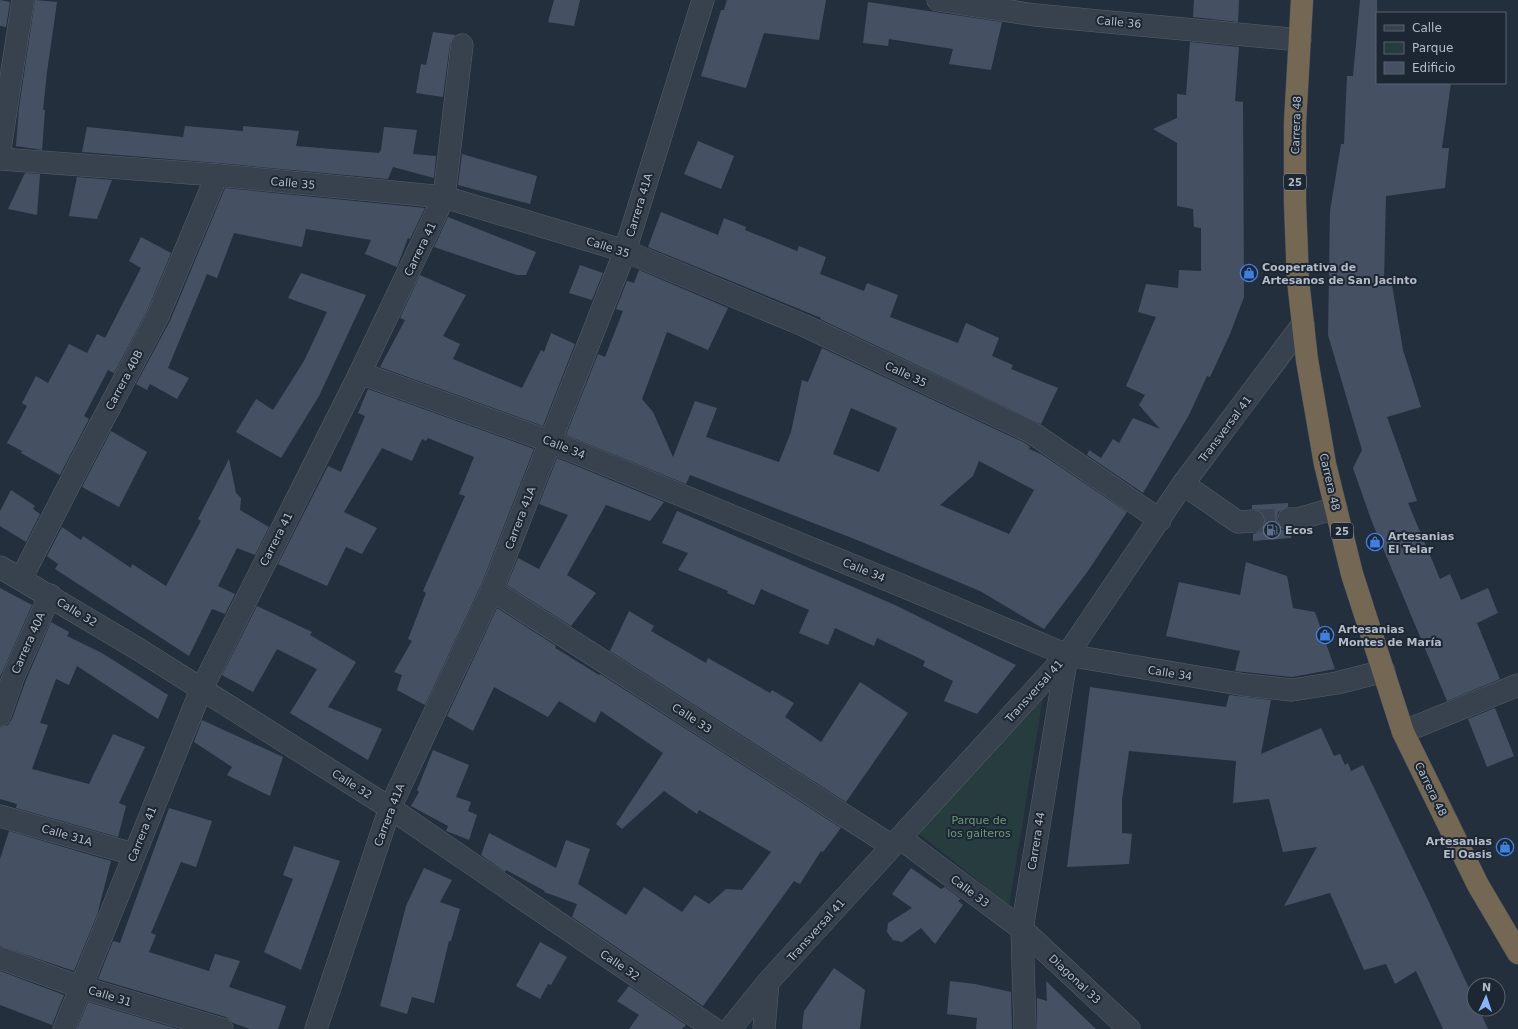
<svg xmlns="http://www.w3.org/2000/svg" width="1518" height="1029" font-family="'DejaVu Sans',sans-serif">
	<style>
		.green { fill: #263c3f }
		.building { fill: #455162; fill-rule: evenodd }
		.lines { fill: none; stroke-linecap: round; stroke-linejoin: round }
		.minor-tunnel { stroke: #3a4453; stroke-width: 22; stroke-dasharray: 22 11; stroke-linecap: butt }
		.minor-casing { stroke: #565f6c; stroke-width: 23 }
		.highway-casing { stroke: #434c59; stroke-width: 23 }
		.minor { stroke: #38414e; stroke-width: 22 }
		.highway { stroke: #746855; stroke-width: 22 }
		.labels { text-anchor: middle; stroke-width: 4; stroke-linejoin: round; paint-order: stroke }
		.shield { fill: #1d2633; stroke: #878f9c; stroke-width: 1 }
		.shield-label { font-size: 10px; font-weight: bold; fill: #b4bcc9 }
		.street-label { font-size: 11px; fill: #b4bcc9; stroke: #1d2633 }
		.poi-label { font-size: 11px; font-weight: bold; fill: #b4bcc9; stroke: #1d2633; text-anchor: start }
		.park-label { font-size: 11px; fill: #6b9a76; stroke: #1d2633 }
	</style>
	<rect width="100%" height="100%" fill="#242f3e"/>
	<polygon class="green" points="1044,691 1009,906 916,831"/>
	<g class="building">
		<polygon points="0,0 10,2 6,27 0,26"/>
		<polygon points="35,0 57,2 47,72 43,110 45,110 42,150 16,146 19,108"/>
		<polygon points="554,0 580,0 574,26 548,22"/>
		<polygon points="727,0 826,0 819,40 764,33 746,88 701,76 721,10 724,10"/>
		<polygon points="1194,0 1239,0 1238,22 1193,17"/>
		<polygon points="1360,0 1377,0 1377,83 1451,83 1442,148 1449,148 1445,188 1386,196 1384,280 1391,279 1403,350 1421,407 1387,417 1417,501 1408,503 1440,579 1450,574 1461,600 1488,588 1498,613 1477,623 1500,679 1447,701 1372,522 1353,468 1362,450 1328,335 1330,211 1341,144 1344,144 1347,76 1353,76"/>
		<polygon points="868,2 1002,22 991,70 949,64 953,49 889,39 888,46 863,43"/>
		<polygon points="433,32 455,35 450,44 443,97 416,93 421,64 426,65"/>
		<polygon points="1190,42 1239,47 1235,101 1243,102 1244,297 1230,334 1210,377 1207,376 1189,415 1143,493 1087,455 1089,450 1101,458 1113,439 1119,443 1133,418 1160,429 1139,405 1145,395 1126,386 1156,317 1138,312 1146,284 1178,288 1179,270 1201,271 1201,228 1194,227 1193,209 1177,206 1177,143 1153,129 1177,118 1177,94 1186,95"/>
		<polygon points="185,126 243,131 243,126 299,131 296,146 379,153 381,150 384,127 417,130 413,154 436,156 434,178 393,167 388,179 218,163 82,152 87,127 183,137"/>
		<polygon points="698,141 734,156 721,189 684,174"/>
		<polygon points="462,154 537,176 530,204 458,185"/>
		<polygon points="25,173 40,174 37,215 8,209"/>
		<polygon points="77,177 112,180 97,219 69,216"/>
		<polygon points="225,188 425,208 410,239 408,238 397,267 365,254 371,240 306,229 302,247 234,233 217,278 207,274 168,368 189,378 177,399 150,384 147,390 136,384 170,321"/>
		<polygon points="661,212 718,235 724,218 746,227 745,230 797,251 799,246 826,257 820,274 864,291 867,283 898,295 890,317 958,343 966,323 999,338 992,356 1013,365 1011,369 1058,388 1041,424 820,319 821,318 648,247"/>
		<polygon points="448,217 536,252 526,275 517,275 434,247"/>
		<polygon points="141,237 171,253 147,311 114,373 108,370 84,416 89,419 60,475 21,453 22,451 7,443 27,406 22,403 36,376 48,383 69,344 87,353 97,334 105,338 141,268 129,261"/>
		<polygon points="580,265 603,273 592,300 569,293"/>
		<path d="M639 270 728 308 708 350 667 332 642 399 653 412 673 457 695 401 717 408 706 437 779 462 791 432 802 380 808 382 822 348 1025 443 1030 447 1029 449 1041 454 1127 512 1088 571 1044 629 980 591 857 540 690 475 686 484 566 435 598 354 605 357 623 311 616 309 627 281 634 283ZM851 408 897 428 879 472 833 454ZM979 461 1034 490 1009 534 940 505 973 476Z"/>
		<polygon points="301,273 366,295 319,396 281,458 236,432 256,399 273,410 304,361 327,312 288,298"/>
		<polygon points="420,275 466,295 443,336 460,344 453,359 522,388 541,350 544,352 551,333 575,344 543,426 380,367 405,320 400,318"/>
		<polygon points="368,389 534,449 481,585 425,705 397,690 402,675 394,672 412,641 408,639 426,593 423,591 465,496 459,494 474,457 428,438 426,441 422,439 412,461 382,448 344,512 377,528 362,554 346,547 327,586 278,564 328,466 341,472 365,416 358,413"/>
		<polygon points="111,431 147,452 119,507 82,487"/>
		<polygon points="557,458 664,502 650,521 606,505 567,575 596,593 571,626 507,585 518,558 539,569 568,515 539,504"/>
		<polygon points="229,459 236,493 241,498 240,510 269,527 255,555 237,548 218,586 235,594 225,614 212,609 189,656 55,569 58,564 47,556 62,527 81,540 83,536 131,568 132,564 166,586 201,521 198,519"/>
		<polygon points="11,490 35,506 33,509 40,514 26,542 0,526 0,511"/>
		<polygon points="1288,503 1288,507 1278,512 1277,519 1278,525 1282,530 1291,532 1291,538 1253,541 1253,534 1260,531 1264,526 1265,521 1263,514 1258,510 1252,509 1252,505"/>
		<polygon points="677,511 895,605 1016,665 977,714 944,701 953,681 923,666 925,661 877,638 874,646 835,628 828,645 799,633 809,610 761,589 754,605 727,593 728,591 678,570 688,553 662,543"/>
		<polygon points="1246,562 1287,576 1293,608 1315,612 1335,669 1292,677 1235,671 1240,651 1166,636 1179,582 1240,595"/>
		<polygon points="0,588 32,605 0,677"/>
		<polygon points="257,606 312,632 310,635 356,662 328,707 382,729 368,760 290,713 317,669 277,649 253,692 222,675"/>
		<polygon points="497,608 556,646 555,648 557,649 599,675 600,674 841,828 823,852 821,851 800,884 794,881 703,1006 572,917 577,904 544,892 545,891 506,870 505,872 481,855 489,833 556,868 566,840 590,849 578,884 626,915 644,887 682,912 695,895 709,904 726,889 742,890 771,852 699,810 697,814 664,791 622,829 616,824 663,753 601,711 595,723 559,701 548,717 494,687 473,731 447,716"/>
		<polygon points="629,611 654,626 651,631 706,663 708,658 770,693 772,690 794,703 785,717 821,742 860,682 908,713 846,802 610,651"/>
		<polygon points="51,622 69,632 67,636 102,653 168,695 158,719 77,666 69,685 56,679 40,723 48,725 32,769 89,784 113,734 145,747 119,803 126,806 118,837 16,808 17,804 0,799 0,727 8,725 12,719 26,680"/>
		<polygon points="1090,687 1226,707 1229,695 1271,700 1261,754 1321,728 1334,756 1340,754 1345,765 1348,763 1351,771 1363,765 1428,900 1474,999 1474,1009 1479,1009 1488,1029 1443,1029 1416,971 1395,984 1386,964 1364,970 1330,893 1284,906 1317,847 1283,852 1269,799 1233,803 1236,761 1129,751 1122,800 1122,833 1132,834 1129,864 1067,867"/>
		<polygon points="1495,708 1514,756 1487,767 1468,719"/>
		<polygon points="202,720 283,757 270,796 227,775 232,767 194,742"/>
		<polygon points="433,750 469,765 456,797 471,802 468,811 477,815 469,840 446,831 448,826 411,806 419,792 417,790"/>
		<polygon points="169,808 212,821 196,867 181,862 151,933 156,935 149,952 209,971 215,954 240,961 229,987 286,1006 278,1029 250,1029 233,1023 226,1017 98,979 113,941 120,943"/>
		<polygon points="9,831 111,861 97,915 74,971 0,946 0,859"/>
		<polygon points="294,846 340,861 301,970 264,952 293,879 283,875"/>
		<polygon points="424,868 452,880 440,902 460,909 451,941 449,941 434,1003 412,997 407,1014 380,1006 406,906"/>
		<polygon points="911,868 941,889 945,887 961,899 958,901 963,905 935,944 921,928 902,942 893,940 887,932 888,923 912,908 892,894"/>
		<polygon points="540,942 567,957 551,985 548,984 540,999 516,986"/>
		<polygon points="834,968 865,990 860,1029 802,1029 804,1011"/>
		<polygon points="0,971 64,995 52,1025 0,1005"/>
		<polygon points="950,981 975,984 1011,992 1012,1029 976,1029 977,1018 947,1014"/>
		<polygon points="1046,981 1096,1029 1037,1029 1037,998 1047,1001"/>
		<polygon points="629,986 686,1025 682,1029 629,1029 639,1015 617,1001"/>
		<polygon points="88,1002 178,1029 77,1029"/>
	</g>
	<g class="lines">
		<polyline class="minor-tunnel" points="1253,521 1289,519"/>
		<defs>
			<g id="minor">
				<polyline points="938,0 1035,15 1300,40"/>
				<polyline points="0,149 23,0"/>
				<polyline points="0,159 217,175 444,197 625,251 803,325 1031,432 1160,520"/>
				<polyline points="360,373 549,441 905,587 1067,655 1245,685 1292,690 1337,683 1384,671"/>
				<polyline points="1183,484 1238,522 1253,521"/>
				<polyline points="1289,519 1298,519 1336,508"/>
				<polyline points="0,567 138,649 390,808 714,1029"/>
				<polyline points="21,579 88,448 158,316 217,175"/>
				<polyline points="492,590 892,846"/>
				<polyline points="0,715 14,675 50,595"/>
				<polyline points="1403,732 1518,685"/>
				<polyline points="0,816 133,854"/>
				<polyline points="900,838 1022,929 1129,1029"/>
				<polyline points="0,958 80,987 222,1029"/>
				<polyline points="64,1029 201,690 360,373 444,197 462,45"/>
				<polyline points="316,1029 390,808 492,590 625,251 703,0"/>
				<polyline points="730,1029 768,982 1067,655 1183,484 1303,324"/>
				<polyline points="764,1029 768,982"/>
				<polyline points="1025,1029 1022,929 1067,655"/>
			</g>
			<polyline id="highway" points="1302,0 1295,123 1295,203 1298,280 1307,360 1325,464 1352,574 1403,732 1478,885 1518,953"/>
		</defs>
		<use href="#minor" class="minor-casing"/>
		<use href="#highway" class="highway-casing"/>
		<use href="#minor" class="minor"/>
		<use href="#highway" class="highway"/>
	</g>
	<defs>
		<symbol id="shop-ring" viewBox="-11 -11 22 22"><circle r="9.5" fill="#1d2633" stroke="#3f7fe0" stroke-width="1.5"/><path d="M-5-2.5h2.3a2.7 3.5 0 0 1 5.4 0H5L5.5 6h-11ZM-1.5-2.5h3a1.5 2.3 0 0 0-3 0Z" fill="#3f7fe0"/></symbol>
		<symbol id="fuel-ring" viewBox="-11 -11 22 22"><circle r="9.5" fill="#1d2633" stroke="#5c6f8a" stroke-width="1.5"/><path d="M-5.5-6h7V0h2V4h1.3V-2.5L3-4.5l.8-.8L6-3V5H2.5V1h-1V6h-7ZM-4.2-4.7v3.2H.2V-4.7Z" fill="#5c6f8a"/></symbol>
	</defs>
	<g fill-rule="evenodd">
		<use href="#shop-ring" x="1239" y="263" width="20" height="20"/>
		<use href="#fuel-ring" x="1262" y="520" width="20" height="20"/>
		<use href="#shop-ring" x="1365" y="532" width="20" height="20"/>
		<use href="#shop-ring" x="1315" y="625" width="20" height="20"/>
		<use href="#shop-ring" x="1495" y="837" width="20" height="20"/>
	</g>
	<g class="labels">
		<g class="shield">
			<rect x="1284" y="174" width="22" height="16" rx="3"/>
			<rect x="1331" y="523" width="22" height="16" rx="3"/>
		</g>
		<g class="shield-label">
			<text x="1295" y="186">25</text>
			<text x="1342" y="535">25</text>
		</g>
		<g class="street-label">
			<text transform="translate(1119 22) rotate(5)" y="4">Calle 36</text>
			<text transform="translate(1296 125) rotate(-88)" y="4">Carrera 48</text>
			<text transform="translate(293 183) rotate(5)" y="4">Calle 35</text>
			<text transform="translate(639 205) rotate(-73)" y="4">Carrera 41A</text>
			<text transform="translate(608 247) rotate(18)" y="4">Calle 35</text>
			<text transform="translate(420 249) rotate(-64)" y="4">Carrera 41</text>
			<text transform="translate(906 374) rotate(25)" y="4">Calle 35</text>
			<text transform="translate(124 380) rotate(-62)" y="4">Carrera 40B</text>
			<text transform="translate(1225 429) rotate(-53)" y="4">Transversal 41</text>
			<text transform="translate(564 447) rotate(22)" y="4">Calle 34</text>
			<text transform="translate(1330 482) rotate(77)" y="4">Carrera 48</text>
			<text transform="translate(520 518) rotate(-69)" y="4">Carrera 41A</text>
			<text transform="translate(276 539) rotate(-63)" y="4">Carrera 41</text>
			<text transform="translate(864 570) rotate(22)" y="4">Calle 34</text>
			<text transform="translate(77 612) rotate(31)" y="4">Calle 32</text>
			<text transform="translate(28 643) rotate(-66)" y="4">Carrera 40A</text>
			<text transform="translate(1170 673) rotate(9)" y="4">Calle 34</text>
			<text transform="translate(1034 691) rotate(-48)" y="4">Transversal 41</text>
			<text transform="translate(692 718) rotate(33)" y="4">Calle 33</text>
			<text transform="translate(352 784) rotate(32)" y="4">Calle 32</text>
			<text transform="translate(1431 789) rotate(64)" y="4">Carrera 48</text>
			<text transform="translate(389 815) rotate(-69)" y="4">Carrera 41A</text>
			<text transform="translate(142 834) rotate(-68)" y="4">Carrera 41</text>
			<text transform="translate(67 835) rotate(16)" y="4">Calle 31A</text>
			<text transform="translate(1036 841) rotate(-81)" y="4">Carrera 44</text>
			<text transform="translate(970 891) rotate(37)" y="4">Calle 33</text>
			<text transform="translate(816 930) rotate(-48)" y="4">Transversal 41</text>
			<text transform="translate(620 965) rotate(34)" y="4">Calle 32</text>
			<text transform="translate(1075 979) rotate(43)" y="4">Diagonal 33</text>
			<text transform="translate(110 996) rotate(17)" y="4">Calle 31</text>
		</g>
		<g class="poi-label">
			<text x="1262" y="271">Cooperativa de<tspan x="1262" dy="13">Artesanos de San Jacinto</tspan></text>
			<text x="1285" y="534">Ecos</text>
			<text x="1388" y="540">Artesanias<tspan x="1388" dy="13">El Telar</tspan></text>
			<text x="1338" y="633">Artesanias<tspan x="1338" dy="13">Montes de María</tspan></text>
			<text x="1492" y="845" text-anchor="end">Artesanias<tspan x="1492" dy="13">El Oasis</tspan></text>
		</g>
		<g class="park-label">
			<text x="979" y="824">Parque de<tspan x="979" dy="13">los gaiteros</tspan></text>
		</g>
	</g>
	<rect x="1376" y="12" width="130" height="72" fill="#1d2633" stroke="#59626f"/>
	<rect x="1384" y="25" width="20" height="6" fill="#38414e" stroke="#59626f"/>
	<text x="1412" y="32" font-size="12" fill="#b4bcc9">Calle</text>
	<rect x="1384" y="42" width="20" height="12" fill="#263c3f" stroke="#59626f"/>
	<text x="1412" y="52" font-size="12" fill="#b4bcc9">Parque</text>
	<rect x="1384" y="62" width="20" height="12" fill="#455162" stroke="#59626f"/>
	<text x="1412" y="72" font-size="12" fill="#b4bcc9">Edificio</text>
	<g transform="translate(1486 997) rotate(3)"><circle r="19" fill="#1d2633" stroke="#59626f"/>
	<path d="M0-3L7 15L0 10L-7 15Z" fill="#8ab4f8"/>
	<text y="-6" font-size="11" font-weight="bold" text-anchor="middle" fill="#b4bcc9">N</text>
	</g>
</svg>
